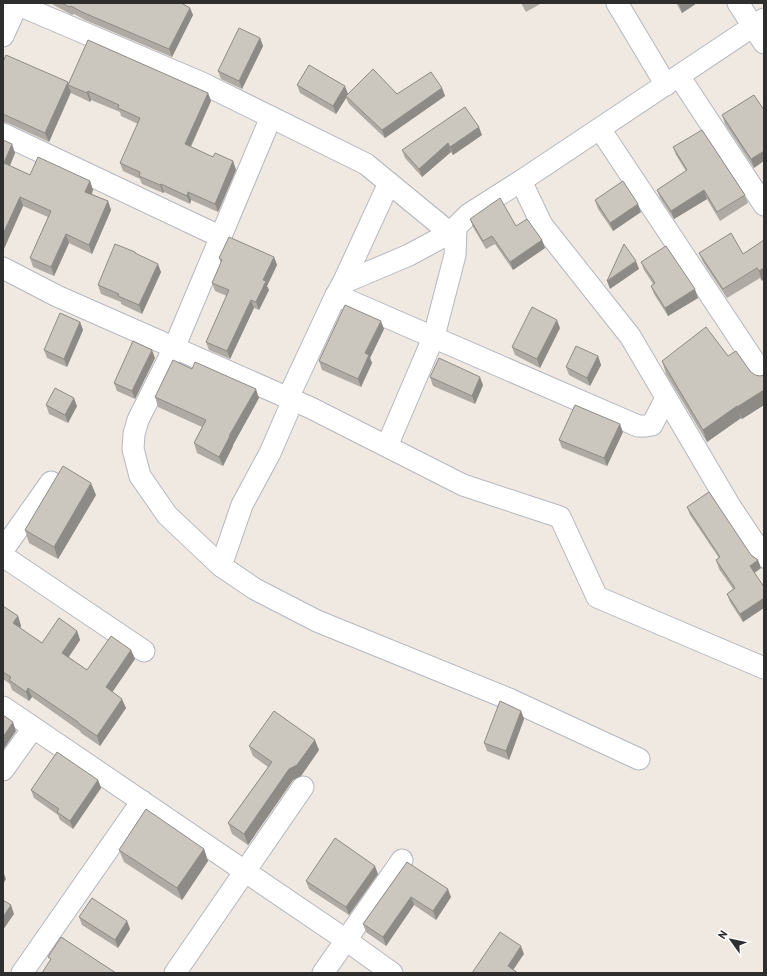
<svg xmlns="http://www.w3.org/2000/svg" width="767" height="976" font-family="'PT Sans',sans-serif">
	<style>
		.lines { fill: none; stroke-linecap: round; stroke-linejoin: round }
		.minor-casing { stroke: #b4b7c1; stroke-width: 23 }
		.minor { stroke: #fff; stroke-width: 21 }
		.wall { fill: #afaba4 }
		.shaded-wall { fill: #8e8b86 }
		.building { fill: #cbc7bf; stroke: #8e8b86 }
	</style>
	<rect width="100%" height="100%" fill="#efe9e1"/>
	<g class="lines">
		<defs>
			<g id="minor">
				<polyline points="14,3 202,83 366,164 450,233 469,214 521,181 542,225 630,336 730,506 764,557"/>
				<polyline points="617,3 666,85"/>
				<polyline points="738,3 764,43"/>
				<polyline points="3,36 18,3"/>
				<polyline points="679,76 764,205"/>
				<polyline points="271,117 174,348 138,420 134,434 133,449 140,476 167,515 221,566 255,589 317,621 509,699 639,759"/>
				<polyline points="600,129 764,376"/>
				<polyline points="3,134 221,237"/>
				<polyline points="521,181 764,19"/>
				<polyline points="3,268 57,296 311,408 463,485 560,517 597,597 764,668"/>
				<polyline points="343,283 409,255 450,233"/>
				<polyline points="336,295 638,426 646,426 652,425 666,398"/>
				<polyline points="288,398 336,295 343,283 389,183"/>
				<polyline points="387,446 434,336 455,255 456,227"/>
				<polyline points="3,550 51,482"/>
				<polyline points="3,556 144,651"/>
				<polyline points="221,566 242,505 270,453 293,400"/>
				<polyline points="3,707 346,940 392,973"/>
				<polyline points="3,770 33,728"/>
				<polyline points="22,973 142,801"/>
				<polyline points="175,973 303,787"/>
				<polyline points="323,973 402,860"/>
			</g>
		</defs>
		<use href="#minor" class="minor-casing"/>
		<use href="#minor" class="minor"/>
	</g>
	<g class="wall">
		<polygon points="50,3 181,3 190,8 193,15 172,57 85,20 74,14 72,15"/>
		<polygon points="521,3 542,3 526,12"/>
		<polygon points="676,3 697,3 682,13"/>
		<polygon points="260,38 263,46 242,89 221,79 218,71"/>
		<polygon points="3,62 69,84 208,93 211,101 191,147 213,157 233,161 236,170 218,212 191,200 190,204 164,192 163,193 142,184 140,179 123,171 120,163 138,124 121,116 120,112 91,100 90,102 71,93 71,92 49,142 8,123 3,122"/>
		<polygon points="297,85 348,93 397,94 442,88 445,96 385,138 349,104 346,98 336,114 300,93"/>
		<polygon points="754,95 754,168 725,124 722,115"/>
		<polygon points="482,135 453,155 451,152 422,177 405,158 402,150"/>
		<polygon points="3,140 15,153 10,166 30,175 90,181 93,190 92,194 108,201 111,210 92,254 69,243 54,276 33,267 30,258 48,217 23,206 3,251"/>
		<polygon points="673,147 745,195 748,203 720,221 707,199 674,219 660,198 657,190 686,171 676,155"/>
		<polygon points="595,200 641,212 613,231 598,209"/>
		<polygon points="470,219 516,226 542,240 545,248 513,270 495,244 486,249 473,227"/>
		<polygon points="764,240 762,281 760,278 727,298 703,262 699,253 743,254"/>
		<polygon points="135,252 136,254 161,272 142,314 121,304 121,302 101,294 98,285"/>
		<polygon points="274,257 277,265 267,286 269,290 259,310 254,308 230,359 209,350 206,342 227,296 215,291 212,283 221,263 219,258"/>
		<polygon points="641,262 698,298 668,316 654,294 651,286 653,284 644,270"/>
		<polygon points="80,322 83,330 67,367 47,358 44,350"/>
		<polygon points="560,328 540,368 515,355 512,347"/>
		<polygon points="384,329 370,358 372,363 361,387 322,370 319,361"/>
		<polygon points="598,356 601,365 590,386 569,375 566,367"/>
		<polygon points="155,358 135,399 117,391 114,383"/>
		<polygon points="662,361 764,405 742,419 741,418 707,442 666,374"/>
		<polygon points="430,377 483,385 475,404 433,386"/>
		<polygon points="155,397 259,398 233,445 233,446 223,466 197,453 194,443 202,427 158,407"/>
		<polygon points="46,405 77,406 68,423 49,414"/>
		<polygon points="623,432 607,466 562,448 559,440"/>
		<polygon points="96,495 58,559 29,543 25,530"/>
		<polygon points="687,507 758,560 761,568 754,573 743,622 730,602 727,594 733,589 719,569 716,560 719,558 690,515"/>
		<polygon points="3,606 18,616 21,626 20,628 42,643 77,631 80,640 69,657 87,670 131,650 135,659 112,692 126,708 100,746 81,733 80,731 32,697 29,701 12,690 10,684 3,679"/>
		<polygon points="521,711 524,719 509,760 487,751 484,743"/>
		<polygon points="249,746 319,750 301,776 293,780 248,845 232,834 228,823 268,767 253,756"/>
		<polygon points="98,780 101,788 73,829 60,820 58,815 34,798 31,790"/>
		<polygon points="204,849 208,861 182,900 124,862 119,850"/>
		<polygon points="407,862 451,897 436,920 414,905 386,946 366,932 363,924"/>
		<polygon points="378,874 349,915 309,889 306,881"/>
		<polygon points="79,917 127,921 130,929 118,948 82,925"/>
	</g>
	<g class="shaded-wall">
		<polygon points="681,3 697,3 682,13 679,4"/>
		<polygon points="190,8 193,15 172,57 169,49"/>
		<polygon points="260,38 263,46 242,89 239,81"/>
		<polygon points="68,82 69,85 68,85 71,92 49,142 45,133"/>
		<polygon points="345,86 348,94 346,96 346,98 336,114 333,106"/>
		<polygon points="442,88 445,96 385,138 382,130"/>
		<polygon points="88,91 91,100 90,102 87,93"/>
		<polygon points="208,93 211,101 188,152 185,144"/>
		<polygon points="479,127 482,135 453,155 450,147"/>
		<polygon points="448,143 451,152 422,177 419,169"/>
		<polygon points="12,144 15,153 7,172 4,163"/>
		<polygon points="764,151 764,161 754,168 751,159"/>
		<polygon points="233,161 236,170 218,212 215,204"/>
		<polygon points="90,181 93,190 89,201 85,192"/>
		<polygon points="161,184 164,192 163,193 160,185"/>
		<polygon points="704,190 707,199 674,219 671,211"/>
		<polygon points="188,192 191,200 190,204 187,196"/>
		<polygon points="20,197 23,206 3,251 3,234"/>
		<polygon points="108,201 111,210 92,254 89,245"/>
		<polygon points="638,204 641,212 613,231 610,223"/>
		<polygon points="66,234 69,243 54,276 51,267"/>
		<polygon points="542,240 545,248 513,270 510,262"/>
		<polygon points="274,257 277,265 267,286 269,290 259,310 256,302 263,280"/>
		<polygon points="636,261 639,269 610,289 607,281"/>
		<polygon points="158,264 161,272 142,314 139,305"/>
		<polygon points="764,268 764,279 762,281 759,271"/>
		<polygon points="695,289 698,298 668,316 665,308"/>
		<polygon points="251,300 254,308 230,359 227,351"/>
		<polygon points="557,320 560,328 540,368 537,359"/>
		<polygon points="381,321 384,329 370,358 372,363 361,387 358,379 365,353"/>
		<polygon points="80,322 83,330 67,367 64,359"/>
		<polygon points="152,350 155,358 135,399 132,391"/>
		<polygon points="598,356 601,365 590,386 587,378"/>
		<polygon points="480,377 483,385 475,404 472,396"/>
		<polygon points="256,389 259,398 233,445 233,446 223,466 219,457 229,436"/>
		<polygon points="764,390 764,405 742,419 737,407"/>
		<polygon points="74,398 77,406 68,423 65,415"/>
		<polygon points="737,406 741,418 707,442 703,430"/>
		<polygon points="620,424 623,432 607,466 604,458"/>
		<polygon points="91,483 96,495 58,559 54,547"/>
		<polygon points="758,560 761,568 753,574 750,566"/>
		<polygon points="764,598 764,608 743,622 740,614"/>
		<polygon points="18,616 21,626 17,632 13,623"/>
		<polygon points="77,631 80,640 65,662 62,653"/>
		<polygon points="131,650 135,659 109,697 106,687"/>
		<polygon points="28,688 32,697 29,701 26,692"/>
		<polygon points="122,699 126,708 100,746 97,736"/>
		<polygon points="521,711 524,719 509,760 506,751"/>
		<polygon points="13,722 16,731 3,750 3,737"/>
		<polygon points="315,740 319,750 301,776 293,780 248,845 244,834 289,769"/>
		<polygon points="98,780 101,788 73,829 70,821"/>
		<polygon points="204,849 208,861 182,900 177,888"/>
		<polygon points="375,866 378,874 349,915 346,907"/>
		<polygon points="3,871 6,879 3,884"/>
		<polygon points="448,889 451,897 436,920 433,911"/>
		<polygon points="411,897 414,905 386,946 383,937"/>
		<polygon points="11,905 14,914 3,930 3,917"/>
		<polygon points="127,921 130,929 118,948 115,940"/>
		<polygon points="521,946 524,954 511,973 508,966"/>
	</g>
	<g class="building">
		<polygon points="62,3 181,3 190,8 169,49 82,12 71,6 69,7"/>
		<polygon points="239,28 260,38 239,81 218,71"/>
		<polygon points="88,40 208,93 185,144 213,157 215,153 233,161 215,204 188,192 187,196 161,184 160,185 139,176 140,172 120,163 140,118 118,108 119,105 88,91 87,93 68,85"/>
		<polygon points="6,55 68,82 45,133 3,114 3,62"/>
		<polygon points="309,65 345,86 333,106 297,85"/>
		<polygon points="373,69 397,94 431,72 442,88 382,130 346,96"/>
		<polygon points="754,95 764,110 764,151 751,159 722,115"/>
		<polygon points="465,107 479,127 450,147 448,143 419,169 402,150"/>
		<polygon points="702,130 745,195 717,212 704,190 671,211 657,190 687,170 673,147"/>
		<polygon points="3,140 12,144 4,163 30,175 38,157 90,181 85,192 108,201 89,245 66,234 51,267 30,258 51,211 20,197 3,234"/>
		<polygon points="623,181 638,204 610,223 595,200"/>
		<polygon points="500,198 516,226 527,219 542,240 510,262 492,236 483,241 470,219"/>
		<polygon points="731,233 743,254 764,240 764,268 759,271 757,268 723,289 699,253"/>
		<polygon points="229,237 274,257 263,280 266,281 256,302 251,300 227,351 206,342 229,290 212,283 222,260 219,258"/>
		<polygon points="115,244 135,252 135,253 158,264 139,305 118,296 119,294 98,285"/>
		<polygon points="624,244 636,261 607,281"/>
		<polygon points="666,246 695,289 665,308 651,286 655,283 641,262"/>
		<polygon points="345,305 381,321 365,353 369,355 358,379 319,361"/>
		<polygon points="532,307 557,320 537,359 512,347"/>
		<polygon points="60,313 80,322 64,359 44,350"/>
		<polygon points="706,327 728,356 736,351 750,371 755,375 760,376 764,375 764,390 737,407 737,406 703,430 662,361"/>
		<polygon points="133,341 152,350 132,391 114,383"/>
		<polygon points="576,346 598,356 587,378 566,367"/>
		<polygon points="439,358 480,377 472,396 430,377"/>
		<polygon points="173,360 192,369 195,362 256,389 229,436 230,436 219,457 194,443 206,420 155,397"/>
		<polygon points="55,388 74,398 65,415 46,405"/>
		<polygon points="575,405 620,424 604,458 559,440"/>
		<polygon points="63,466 91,483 54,547 25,530"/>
		<polygon points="709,492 751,555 758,560 750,566 764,587 764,598 740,614 727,594 735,588 716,560 720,557 687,507"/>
		<polygon points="3,606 18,616 13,623 42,643 59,618 77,631 62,653 87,670 111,636 131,650 106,687 122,699 97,736 78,723 78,722 28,688 26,692 9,680 11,677 3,672"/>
		<polygon points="500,701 521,711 506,751 484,743"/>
		<polygon points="274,711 315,740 297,765 289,769 244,834 228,823 272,762 249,746"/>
		<polygon points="3,715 13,722 3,737"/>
		<polygon points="57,752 98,780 70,821 57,812 59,809 31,790"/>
		<polygon points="146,809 204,849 177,888 119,850"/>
		<polygon points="335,838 375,866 346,907 306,881"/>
		<polygon points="407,862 448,889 433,911 411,897 383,937 363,924"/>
		<polygon points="92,898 127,921 115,940 79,917"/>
		<polygon points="3,900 11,905 3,917"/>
		<polygon points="500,932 521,946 508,966 518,973 472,973"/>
		<polygon points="61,937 116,973 42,973 51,959 48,957"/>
	</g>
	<rect width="767" height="976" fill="none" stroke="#2e2e2e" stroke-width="8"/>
	<g transform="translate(731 940) rotate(303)" stroke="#ffffff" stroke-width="3" paint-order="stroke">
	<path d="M0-3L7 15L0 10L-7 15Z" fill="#2e2e2e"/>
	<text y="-6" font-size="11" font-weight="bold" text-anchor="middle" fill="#2e2e2e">N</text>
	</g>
</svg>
